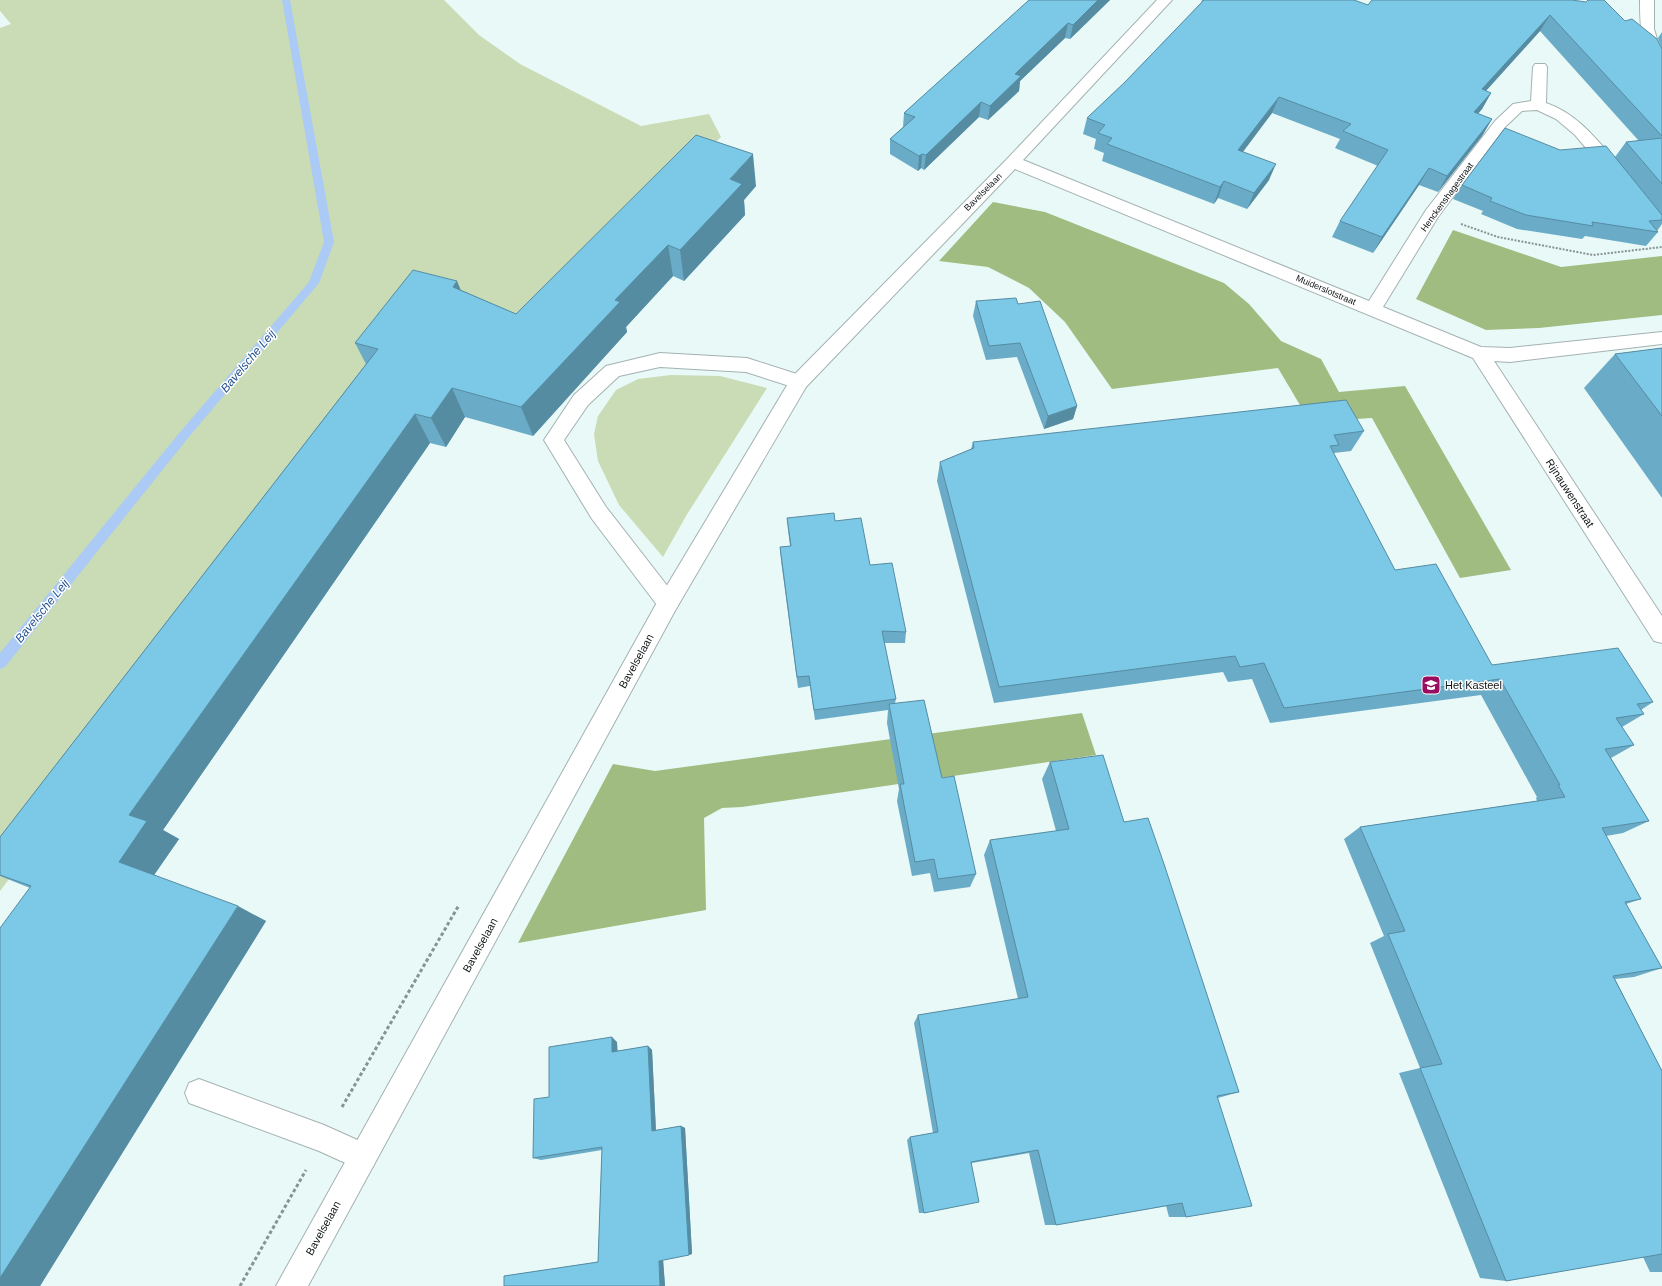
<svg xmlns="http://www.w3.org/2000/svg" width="1662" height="1286" font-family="Arial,sans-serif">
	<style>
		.green { fill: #c9dcb5 }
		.forest { fill: #a0bc80 }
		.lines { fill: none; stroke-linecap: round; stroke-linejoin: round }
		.stream { fill: #abcaf5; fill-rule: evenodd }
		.service-casing { stroke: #a3b2b1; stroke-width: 2 }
		.minor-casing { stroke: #a3b2b1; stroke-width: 2 }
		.path-far1 { stroke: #889392; stroke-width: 2; stroke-dasharray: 2 1.5; stroke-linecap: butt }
		.path { stroke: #889392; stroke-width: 3; stroke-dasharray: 3.5 2.5; stroke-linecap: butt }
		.service { fill: #fff; fill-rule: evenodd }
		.minor { fill: #fff; fill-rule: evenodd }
		.wall { fill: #6aacc7 }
		.shaded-wall { fill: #568ca2 }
		.building { fill: #7bc8e7; stroke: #568ca2 }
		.labels { text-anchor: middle; stroke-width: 3; stroke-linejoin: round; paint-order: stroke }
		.far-street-label { font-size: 9px; fill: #0f1414; stroke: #fff }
		.street-label { font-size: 11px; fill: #0f1414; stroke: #fff }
		.poi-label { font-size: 11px; fill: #0f1414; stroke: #fff; text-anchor: start }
		.water-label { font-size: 12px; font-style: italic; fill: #215091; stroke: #fff }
	</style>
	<rect width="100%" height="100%" fill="#e9f9f8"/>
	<g class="green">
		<polygon points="0,0 444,0 479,35 520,64 641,126 709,114 721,137 511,346 394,373 0,891 0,28 11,24 0,11"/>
		<polygon points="671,375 720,376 767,388 686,516 663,557 619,505 598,461 594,434 598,416 616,390 638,379"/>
	</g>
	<g class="forest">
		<polygon points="993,202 1045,212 1224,283 1249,304 1281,341 1321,359 1339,392 1405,386 1511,570 1460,578 1372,418 1310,422 1278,368 1112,389 1065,322 1029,288 988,267 939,261"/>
		<polygon points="1453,230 1561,267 1662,256 1662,315 1539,328 1486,330 1416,299"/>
		<polygon points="1082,713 1096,755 742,807 722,808 704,818 706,910 518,943 613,764 655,771"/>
	</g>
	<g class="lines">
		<polygon class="stream" points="282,0 290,0 334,242 319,283 188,438 5,667 0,669 0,653 180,432 309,282 324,242"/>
		<defs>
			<g id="service">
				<path d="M1640 0H1654V29L1662 55V77L1657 76C1641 55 1640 25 1640 0Z"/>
				<polygon points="660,353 747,358 806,377 808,382 806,387 799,389 746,372 660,367 619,376 588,405 564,440 606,507 676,597 679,603 676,609 668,612 660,609 592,519 544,440 574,395 606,366"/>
				<polygon points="199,1079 324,1125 373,1147 377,1157 373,1167 363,1171 319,1151 189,1103 185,1093 189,1083"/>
			</g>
			<path id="minor" d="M1157 0H1172L1023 160 1369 301 1426 210 1495 121 1513 104 1531 101 1533 67 1535 64H1545L1547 67 1546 103C1578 114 1597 140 1619 165L1621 169 1619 173 1613 174 1607 173 1575 135 1556 119 1537 110 1522 111 1505 127 1438 217 1383 307 1481 347 1510 348 1662 332V344L1510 362 1494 361 1662 616V643L1654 641 1473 358 1015 169 806 387 676 609 308 1286H276L660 597 792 377 1007 159Z"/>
		</defs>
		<use href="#service" class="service-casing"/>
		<use href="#minor" class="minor-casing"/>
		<polyline class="path-far1" points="1461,224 1498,237 1593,255 1662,247"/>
		<g class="path">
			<polyline points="342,1107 459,905"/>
			<polyline points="240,1286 306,1170"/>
		</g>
		<use href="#service" class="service"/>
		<use href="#minor" class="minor"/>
	</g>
	<g class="wall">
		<polygon points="1029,0 1110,0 1070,39 1065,38 1020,81 1019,91 988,120 979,117 924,170 921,168 918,171 890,154 890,139 903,127 904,113"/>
		<polygon points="1202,0 1368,5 1372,0 1625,21 1662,49 1658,38 1662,32 1662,224 1657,231 1658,232 1646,246 1585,236 1582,239 1517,229 1481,214 1483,211 1453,199 1462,185 1560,150 1615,157 1626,142 1639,141 1540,31 1486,91 1491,93 1482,109 1478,114 1492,119 1482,136 1438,192 1419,185 1373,253 1332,237 1340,221 1378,166 1335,148 1340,139 1272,113 1243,152 1269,180 1247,209 1218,198 1214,204 1102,161 1104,153 1094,149 1096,139 1083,134 1087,118 1125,82 1201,3"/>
		<polygon points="756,186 744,200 745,215 684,281 673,276 626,327 627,332 533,436 465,417 446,447 430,443 163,830 179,839 154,875 266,921 40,1286 0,1286 30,888 0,876 0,837 366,364 355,343 461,290 516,314"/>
		<polygon points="976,301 1018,304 1077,406 1073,419 1044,429 1017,357 986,360 973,316"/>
		<polygon points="1662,348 1662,498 1584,388 1615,354"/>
		<polygon points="1364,431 1351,451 1334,453 1333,454 1395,570 1492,665 1653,702 1641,710 1644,714 1622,727 1634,745 1611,758 1649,821 1623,833 1606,836 1641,899 1626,904 1662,968 1634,977 1615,979 1662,1071 1662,1272 1650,1272 1643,1257 1506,1281 1480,1278 1399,1073 1420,1068 1370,943 1384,936 1344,839 1360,827 1537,801 1536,798 1537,797 1481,695 1270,723 1252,679 1228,682 1223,672 994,703 937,481 940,462 971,449 973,442"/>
		<polygon points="787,518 835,521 870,565 906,632 905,643 884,643 896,699 895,703 942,778 976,874 970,887 934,892 930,873 912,876 897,801 899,789 887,723 888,710 815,720 810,686 798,688 781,560 780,547 790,546 788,530"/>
		<polygon points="1050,762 1124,822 1239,1092 1218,1098 1186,1217 1169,1217 1166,1206 1056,1225 1045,1225 1029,1153 972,1163 924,1213 919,1213 907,1140 910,1137 933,1133 914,1023 918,1015 1018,999 984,855 990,840 1056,831 1042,779"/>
		<polygon points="617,1042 617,1051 648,1046 652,1050 656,1130 681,1126 685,1128 692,1254 663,1260 665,1286 504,1286 504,1276 598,1262 602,1150 541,1160 533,1158"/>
	</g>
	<g class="shaded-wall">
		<polygon points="1098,0 1110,0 1070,39 1073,25"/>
		<polygon points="1550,15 1540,31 1472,106 1482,89"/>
		<polygon points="1068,23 1065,38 1020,81 1019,91 988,120 990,106 1015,74"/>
		<polygon points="1491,93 1482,109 1464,129 1474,112"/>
		<polygon points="1279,97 1272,113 1232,166 1238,150"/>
		<polygon points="981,102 979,117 924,170 926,155"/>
		<polygon points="1492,119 1482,136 1438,192 1447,176"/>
		<polygon points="753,154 756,186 744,200 745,215 684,281 680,250 730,179"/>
		<polygon points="922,154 921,168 918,171 919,156"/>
		<polygon points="1276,164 1269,180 1247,209 1254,193"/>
		<polygon points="1429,168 1419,185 1373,253 1382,237"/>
		<polygon points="1224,181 1218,198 1214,204 1220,187"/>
		<polygon points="668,245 673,276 626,327 627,332 533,436 521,407 615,300"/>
		<polygon points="457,281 470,312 453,287"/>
		<polygon points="452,388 465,417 446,447 431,418"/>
		<polygon points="1077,406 1073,419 1044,429 1048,416"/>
		<polygon points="415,414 430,443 163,830 179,839 152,878 119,862 129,815"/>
		<polygon points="238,906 266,921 40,1286 0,1286 0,1278"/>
		<polygon points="612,1037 617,1042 618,1056 612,1052"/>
		<polygon points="648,1046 652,1050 656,1133 652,1131"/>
		<polygon points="681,1126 685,1128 692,1254 689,1255"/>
		<polygon points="663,1259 665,1286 660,1286 659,1261"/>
	</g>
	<g class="building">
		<polygon points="1029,0 1098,0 1073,25 1068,23 1015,74 1021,76 990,106 981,102 926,155 922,154 919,156 890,139 915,117 904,113"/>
		<polygon points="1203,0 1354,0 1368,5 1372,0 1572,0 1586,2 1588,0 1604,0 1625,21 1632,19 1657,39 1662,49 1662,136 1550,15 1482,89 1491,93 1474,112 1492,119 1447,176 1429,168 1382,237 1340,221 1388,150 1343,131 1351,124 1279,97 1238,150 1276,164 1254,193 1224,181 1220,187 1107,144 1112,138 1098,133 1105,125 1087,118 1125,82 1204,0"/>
		<polygon points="1505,128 1560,150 1606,146 1662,215 1662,220 1649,221 1658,232 1592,222 1593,226 1526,215 1490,201 1492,198 1462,185"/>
		<polygon points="696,135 753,154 730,179 742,184 680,250 668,245 615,300 620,302 521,407 452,388 431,418 415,414 129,815 147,821 119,862 238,906 0,1278 0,928 31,886 0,875 0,837 378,349 355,343 413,270 457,281 453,287 516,314"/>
		<polygon points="1662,138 1662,184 1626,142"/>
		<polygon points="1016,298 1018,304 1040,301 1077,406 1048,416 1020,343 989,346 976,301"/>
		<polygon points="1662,348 1662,416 1615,354"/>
		<polygon points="1346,400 1364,431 1334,435 1339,445 1330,446 1395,570 1436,564 1492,665 1618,648 1653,702 1637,704 1644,714 1616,718 1634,745 1605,749 1649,821 1602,828 1641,899 1625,902 1662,968 1613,976 1662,1071 1662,1254 1506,1281 1420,1068 1442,1064 1388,934 1405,931 1360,827 1565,797 1558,785 1560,785 1500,679 1284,708 1264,663 1240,667 1235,656 999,687 940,462 974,448 973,442"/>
		<polygon points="834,513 835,521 861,518 870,565 892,563 906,632 882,631 896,699 814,710 809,676 797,677 780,547 791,546 787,518"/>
		<polygon points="924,700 942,778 954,776 976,874 938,879 934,859 915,862 900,784 904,784 889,704"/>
		<polygon points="1103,755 1124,822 1148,818 1164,864 1239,1092 1217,1096 1252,1206 1186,1217 1182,1203 1056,1225 1038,1150 971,1162 979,1202 924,1213 910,1137 938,1132 918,1015 1028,997 990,840 1069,829 1050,762"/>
		<polygon points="612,1037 612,1052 648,1046 652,1131 681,1126 689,1255 659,1261 660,1286 504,1286 504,1276 598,1262 602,1147 533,1158 534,1099 549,1097 549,1047"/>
	</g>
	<defs>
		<symbol id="school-square" viewBox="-11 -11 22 22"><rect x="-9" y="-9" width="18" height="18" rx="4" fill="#9a0d5e" stroke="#fff"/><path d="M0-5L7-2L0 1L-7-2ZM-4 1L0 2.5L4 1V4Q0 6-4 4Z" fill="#fff"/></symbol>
	</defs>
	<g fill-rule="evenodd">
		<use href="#school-square" x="1420" y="674" width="22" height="22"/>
	</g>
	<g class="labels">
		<g class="far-street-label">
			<text transform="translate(983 192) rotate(-45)" y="3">Bavelselaan</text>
			<text transform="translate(1447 197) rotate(-54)" y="3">Henckenshagestraat</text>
			<text transform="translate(1326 290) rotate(23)" y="3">Muiderslotstraat</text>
		</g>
		<g class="street-label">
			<text transform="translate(1570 493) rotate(57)" y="4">Rijnauwenstraat</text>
			<text transform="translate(636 661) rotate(-61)" y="4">Bavelselaan</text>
			<text transform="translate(480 945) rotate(-61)" y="4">Bavelselaan</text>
			<text transform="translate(323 1228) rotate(-61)" y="4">Bavelselaan</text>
		</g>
		<g class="poi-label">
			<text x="1445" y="689">Het Kasteel</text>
		</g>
		<g class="water-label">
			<text transform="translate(248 361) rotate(-50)" y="4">Bavelsche Leij</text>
			<text transform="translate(42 611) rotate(-51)" y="4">Bavelsche Leij</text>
		</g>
	</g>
</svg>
